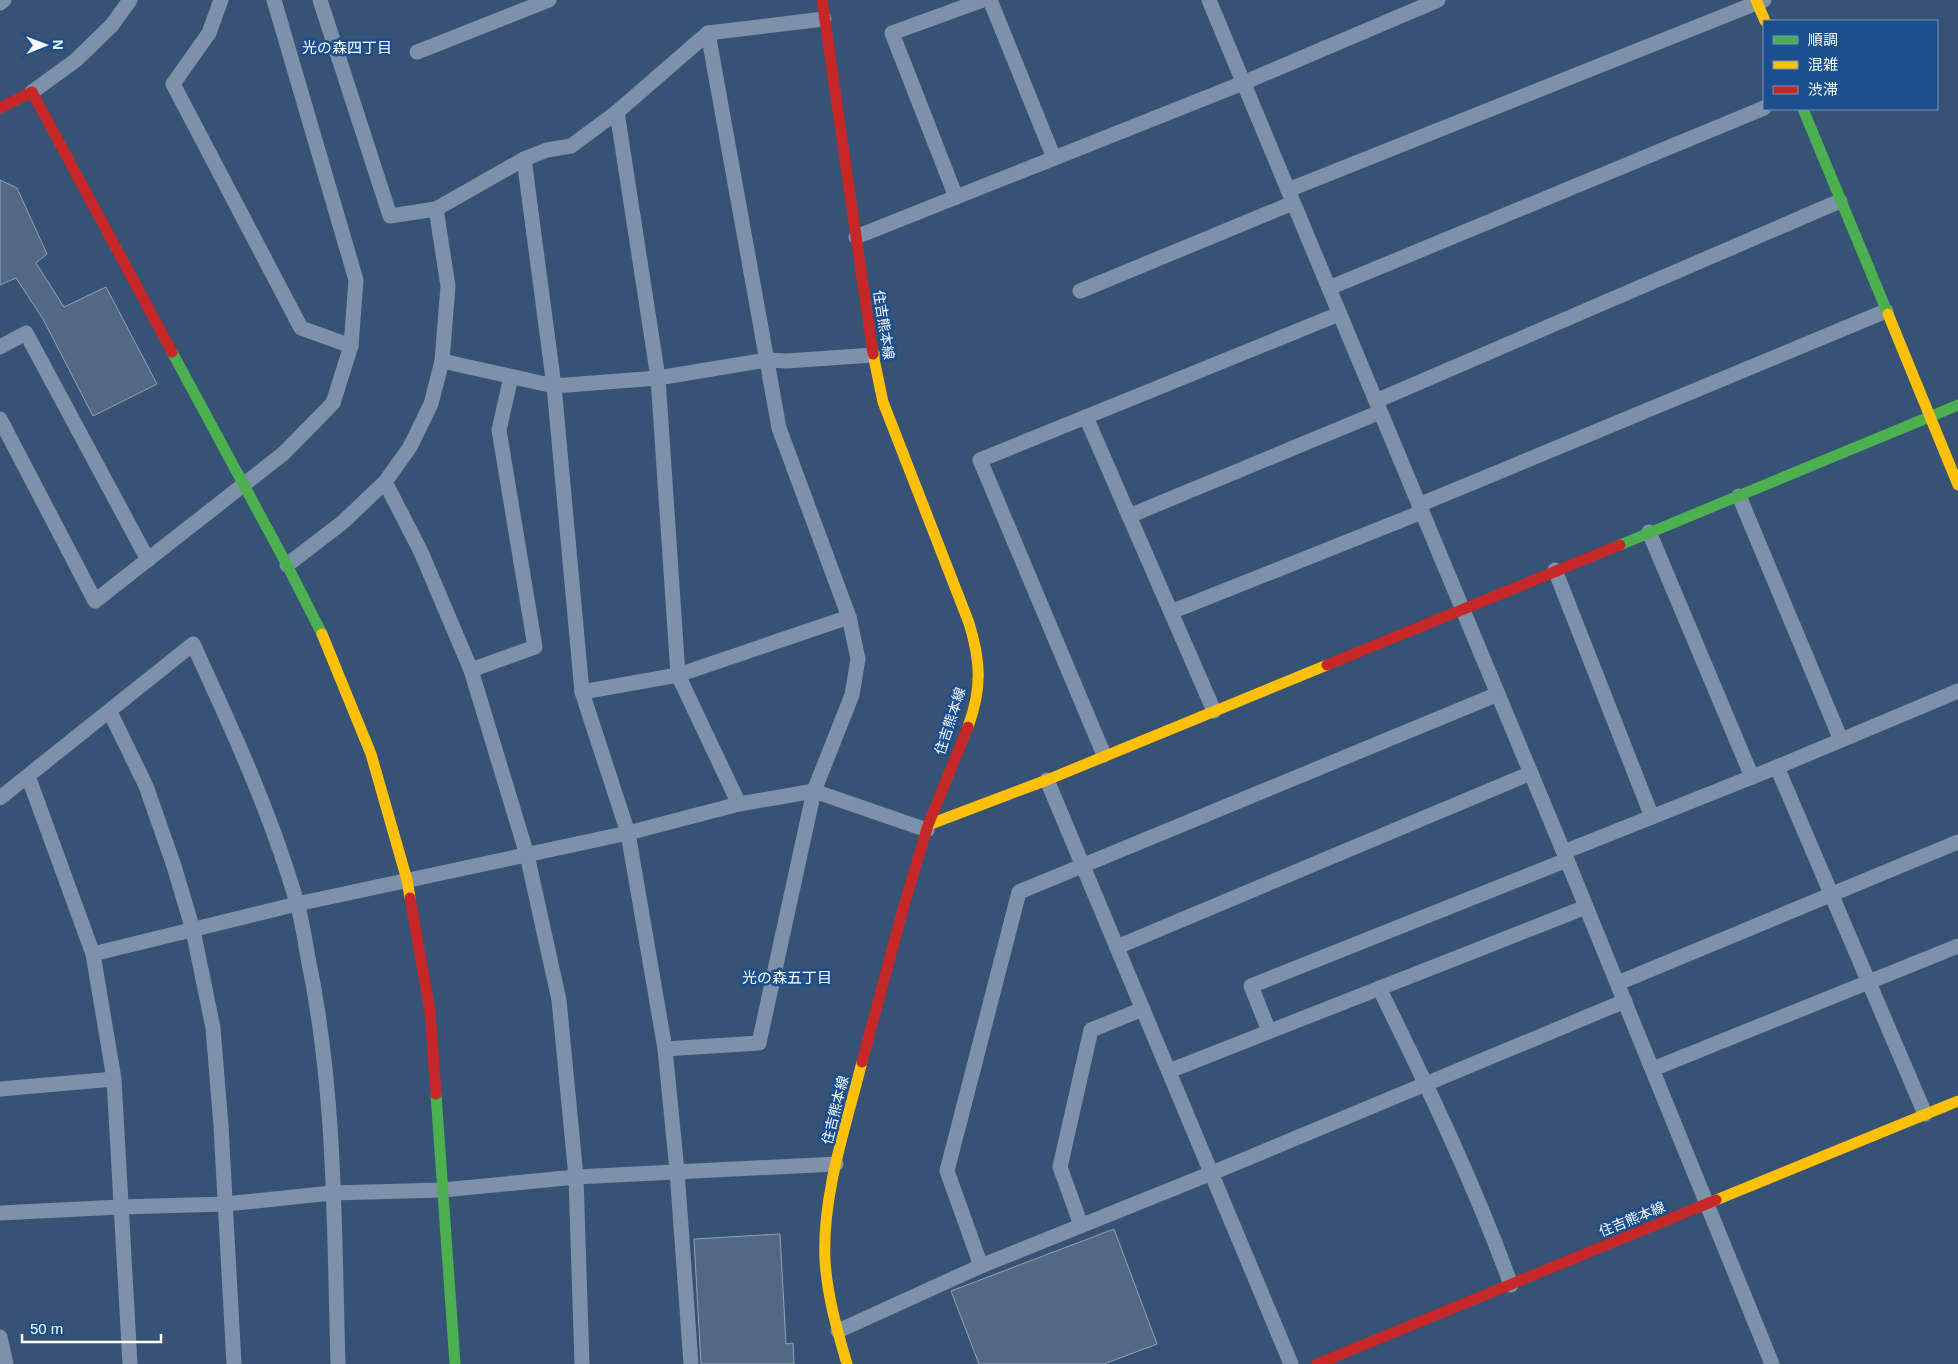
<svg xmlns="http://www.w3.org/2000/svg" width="1958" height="1364" font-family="Helvetica,'Noto Sans JP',sans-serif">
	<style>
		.building { fill: #526984; stroke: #92a2b6 }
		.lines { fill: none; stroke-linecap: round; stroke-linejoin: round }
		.street { stroke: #7d92a8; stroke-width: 15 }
		.fast { stroke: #4caf50; stroke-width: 11 }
		.slow { stroke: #ffc107; stroke-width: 11 }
		.jam { stroke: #c62828; stroke-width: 11 }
		.labels { text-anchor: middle; stroke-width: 5; stroke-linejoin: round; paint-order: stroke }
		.street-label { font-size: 14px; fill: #fff; stroke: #1b4f8f }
		.neighbourhood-label { font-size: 15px; fill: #fff; stroke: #1b4f8f }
	</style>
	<rect width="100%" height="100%" fill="#365274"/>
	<g class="building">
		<polygon points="0,180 17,188 47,254 36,263 64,307 106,287 157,384 93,416 43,319 16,278 0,285"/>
		<polygon points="1114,1229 1157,1344 1104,1364 979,1364 951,1291"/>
		<polygon points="780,1234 786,1344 793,1343 794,1364 701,1364 694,1239"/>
	</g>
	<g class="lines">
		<g class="street">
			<polyline points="221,0 209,33 173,84 301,328 351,346"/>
			<polyline points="320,0 390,216 436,209 524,159 547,150 571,146 617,112 708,33 824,19"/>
			<polyline points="990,0 1054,158"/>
			<polyline points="1209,0 1567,860 1772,1364"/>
			<polyline points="0,3 4,0"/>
			<polyline points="417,52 549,0"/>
			<polyline points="32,92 76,60 112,25 130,0"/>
			<polyline points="617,112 658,378 678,675 739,804"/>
			<polyline points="524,159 554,386 582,692 628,833 665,1049 677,1171 691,1364"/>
			<polyline points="1288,190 1764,0"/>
			<polyline points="956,197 892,33 983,0"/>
			<polyline points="856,237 1243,83 1438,0"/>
			<polyline points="1329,288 1764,108"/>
			<polyline points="1080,291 1293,203"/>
			<polyline points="0,347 26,333 148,560"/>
			<polyline points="442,361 554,386 658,378 766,360 787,361 873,355"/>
			<polyline points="1376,401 1840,201"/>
			<polyline points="1086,417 1214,711"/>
			<polyline points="0,419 95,601 284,453 333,403 351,346 356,280 274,0"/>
			<polyline points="385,482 421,552 471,670 527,855 559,1000 576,1177 582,1364"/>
			<polyline points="1739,496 1841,740"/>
			<polyline points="1419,505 1886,311"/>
			<polyline points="1129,516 1380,412"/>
			<polyline points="1649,532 1752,777"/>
			<polyline points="287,565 343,522 385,482 410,447 431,404 442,361 448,286 436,209"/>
			<polyline points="1555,570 1652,817"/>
			<polyline points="1171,612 1422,512"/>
			<polyline points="471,670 535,647 499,430 511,377"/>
			<polyline points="582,692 678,675 849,617"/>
			<polyline points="110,712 146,786 174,866 193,930 213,1028 221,1126 234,1364"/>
			<polyline points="1104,755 980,460 1339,314"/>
			<polyline points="1777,767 1925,1114"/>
			<polyline points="28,776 93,954 114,1079 130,1364"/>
			<polyline points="1047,780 1291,1364"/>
			<path d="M0 798 193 644C232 729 271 813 297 903 302 921 305 940 308 958 336 1091 334 1229 338 1364"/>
			<polyline points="1564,852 1777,767 1958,691"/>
			<polyline points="1117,947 1531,773"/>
			<polyline points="93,954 297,904 628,833 739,804 814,791 927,830"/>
			<polyline points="1618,983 1958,842"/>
			<path d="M1379 988C1427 1085 1474 1183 1511 1285"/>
			<polyline points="1269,1031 1251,986 1567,860"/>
			<polyline points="665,1049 759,1043 814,791 852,695 858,659 849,617 779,428 708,33"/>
			<polyline points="1653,1069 1958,946"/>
			<polyline points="1169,1071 1586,907"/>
			<polyline points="0,1089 114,1079"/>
			<polyline points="0,1213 120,1207 226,1204 332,1193 443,1190 576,1177 836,1164"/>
			<polyline points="1081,1225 1060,1167 1091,1030 1143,1009"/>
			<polyline points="981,1266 947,1171 1019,892 1498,694"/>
			<polyline points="838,1331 981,1266 1212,1173 1625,1001"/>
			<polyline points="0,1337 6,1364"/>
		</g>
		<g class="fast">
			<polyline points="1803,109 1888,314"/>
			<polyline points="172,352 287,565 322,634"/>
			<polyline points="1620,545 1958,405"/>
			<polyline points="436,1094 455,1364"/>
		</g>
		<g class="slow">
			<polyline points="1756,0 1765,21"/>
			<polyline points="1888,314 1958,485"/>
			<path d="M873 354 883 402 969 623C981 662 982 688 968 727"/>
			<polyline points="322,634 371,754 407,880 410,898"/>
			<polyline points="928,825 1047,780 1327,665"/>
			<polyline points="1716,1200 1958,1101"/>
			<path d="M847 1364C837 1330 827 1295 825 1260 822 1194 846 1126 862 1062"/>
		</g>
		<g class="jam">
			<polyline points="822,0 873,354"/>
			<polyline points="0,108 32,92 172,352"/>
			<polyline points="1327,665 1620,545"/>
			<polyline points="410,898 430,1011 436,1094"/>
			<polyline points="862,1062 903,909 928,825 968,727"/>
			<polyline points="1317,1364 1716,1200"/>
		</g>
	</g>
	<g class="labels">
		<g class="street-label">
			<text transform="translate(884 325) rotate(81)" y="5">住吉熊本線</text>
			<text transform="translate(950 721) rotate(-72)" y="5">住吉熊本線</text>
			<text transform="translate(835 1110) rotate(-76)" y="5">住吉熊本線</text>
			<text transform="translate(1632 1219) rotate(-22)" y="5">住吉熊本線</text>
		</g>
		<g class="neighbourhood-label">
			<text x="347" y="53">光の森四丁目</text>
			<text x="787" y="983">光の森五丁目</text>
		</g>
	</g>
	<rect x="1763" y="20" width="175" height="90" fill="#1b4f8f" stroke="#7695bc"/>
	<rect x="1773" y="36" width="25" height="8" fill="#4caf50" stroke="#7695bc"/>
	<text x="1808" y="45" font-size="15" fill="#ffffff">順調</text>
	<rect x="1773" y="61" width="25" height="8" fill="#ffc107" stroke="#7695bc"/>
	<text x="1808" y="70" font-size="15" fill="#ffffff">混雑</text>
	<rect x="1773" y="86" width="25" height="8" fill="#c62828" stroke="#7695bc"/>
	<text x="1808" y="95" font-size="15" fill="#ffffff">渋滞</text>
	<g transform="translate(45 45) rotate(89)" stroke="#1b4f8f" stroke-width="4" paint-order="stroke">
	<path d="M0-4L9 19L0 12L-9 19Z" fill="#ffffff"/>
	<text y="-8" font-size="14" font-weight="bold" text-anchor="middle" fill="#ffffff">N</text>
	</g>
	<path d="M22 1334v8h139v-8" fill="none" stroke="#ffffff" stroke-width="2.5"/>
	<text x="30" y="1334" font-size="15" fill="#ffffff" stroke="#1b4f8f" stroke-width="4" paint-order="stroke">50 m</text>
</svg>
